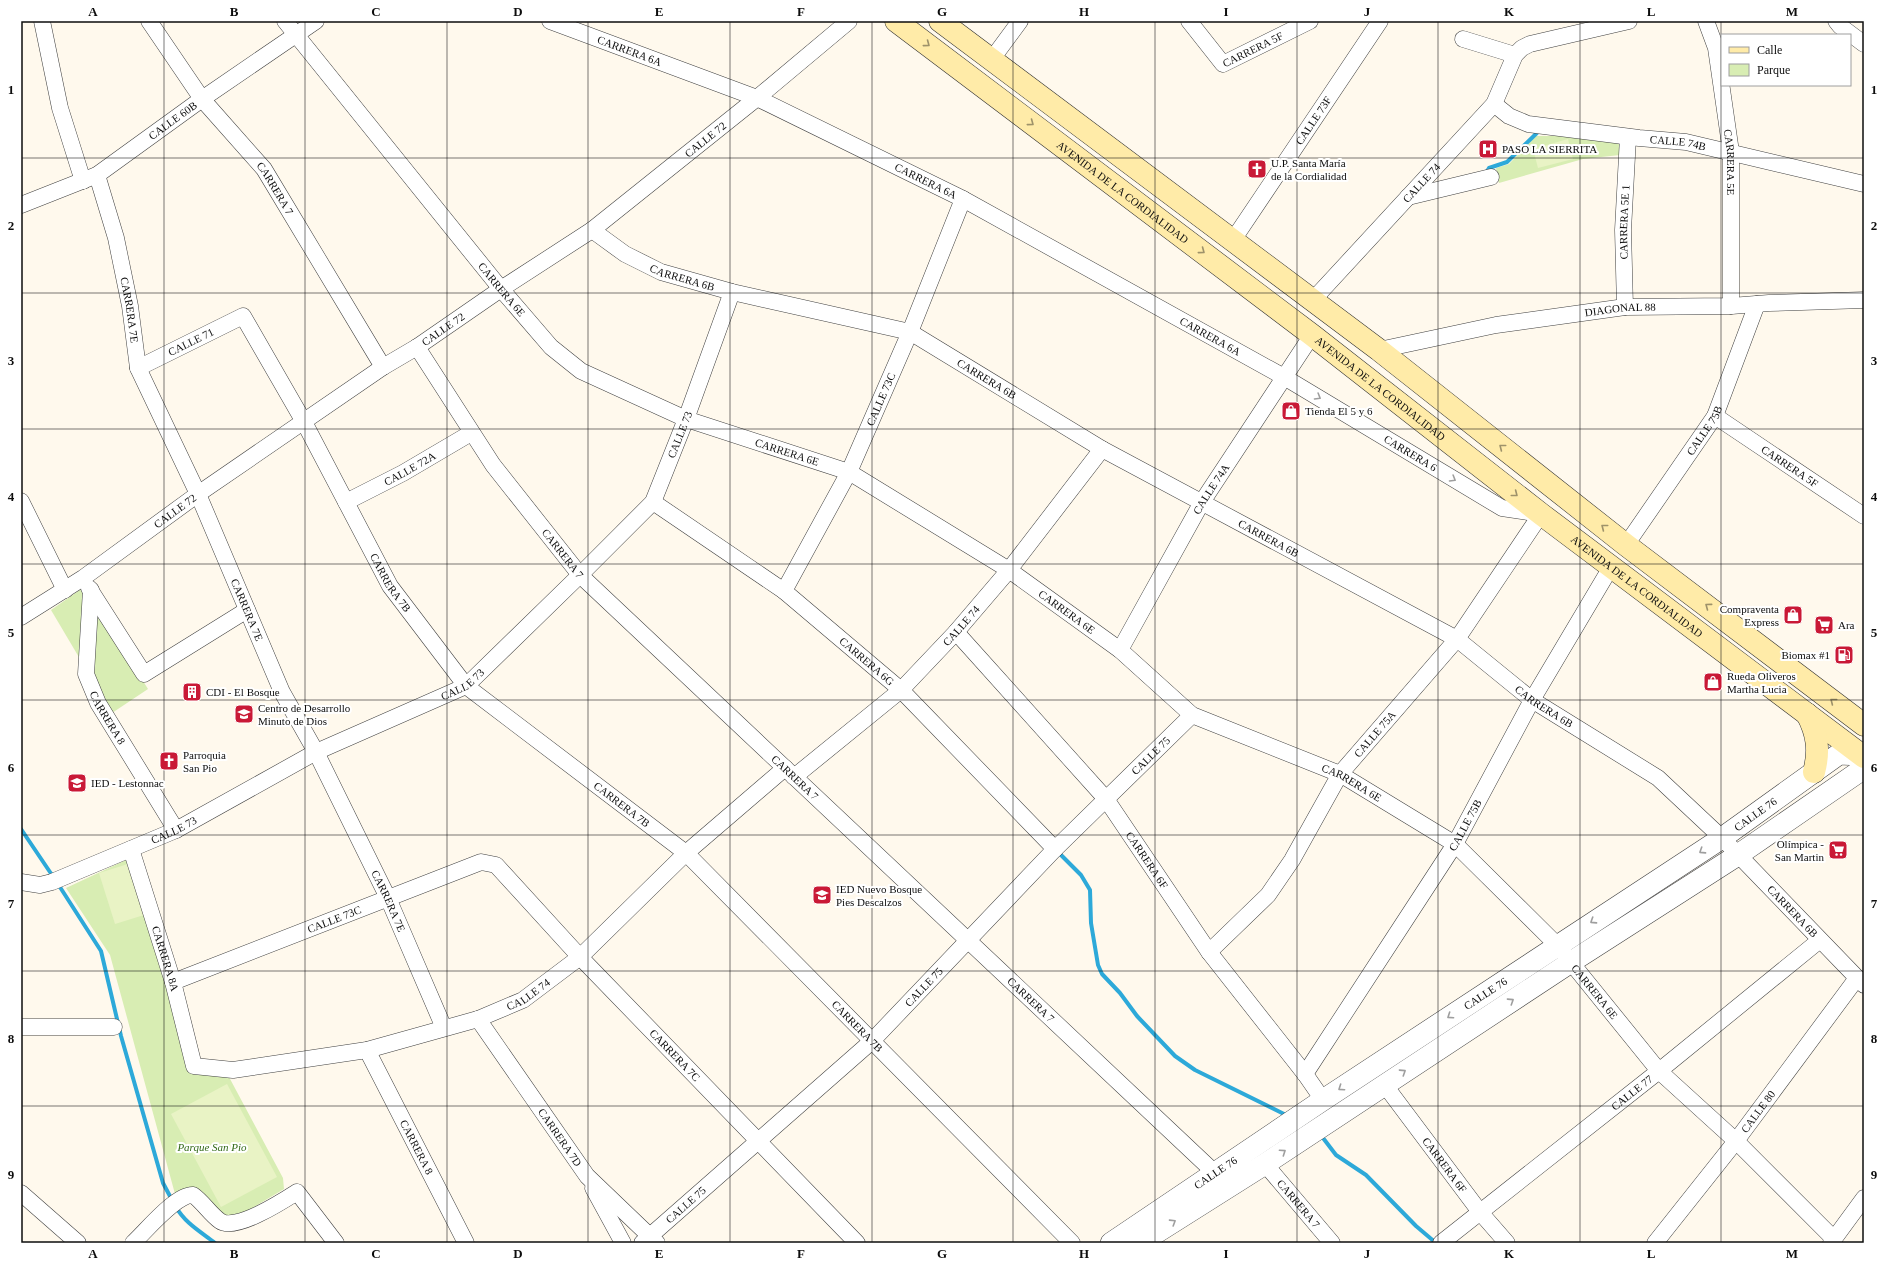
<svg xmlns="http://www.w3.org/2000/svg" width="1885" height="1264" font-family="'Times New Roman',serif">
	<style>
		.green { fill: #d8edb3 }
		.pitch { fill: #e9f3c5 }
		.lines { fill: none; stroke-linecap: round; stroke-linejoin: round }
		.stream { stroke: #2da9d9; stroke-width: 4 }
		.minor-casing { stroke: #404040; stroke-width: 17 }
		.tertiary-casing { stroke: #404040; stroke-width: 22 }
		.secondary-casing { stroke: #2f2f2f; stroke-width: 23 }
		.minor { stroke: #fff; stroke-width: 16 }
		.tertiary { stroke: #fff; stroke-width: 21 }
		.secondary { stroke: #ffeba8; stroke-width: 22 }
		.oneway { stroke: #9e926a }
		.oneway2 { stroke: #9e9e9e }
		.grid { fill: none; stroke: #0d0d0d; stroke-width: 1; stroke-opacity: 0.55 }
		.labels { text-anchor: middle; stroke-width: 4; stroke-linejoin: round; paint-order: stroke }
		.street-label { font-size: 11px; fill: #0d0d0d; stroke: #fff }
		.poi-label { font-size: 11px; fill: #0d0d0d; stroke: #fff; text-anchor: start }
		.park-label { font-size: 11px; font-style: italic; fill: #336a18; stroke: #fff }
		.neatline { fill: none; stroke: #0d0d0d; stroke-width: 1.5 }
		.grid-label { font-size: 13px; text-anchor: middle; font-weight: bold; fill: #0d0d0d }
	</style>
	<rect width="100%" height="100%" fill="#fff9ed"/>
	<g class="green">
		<polygon points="1536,136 1579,136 1620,142 1620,155 1583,159 1499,183 1496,168 1509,164"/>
		<polygon points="84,587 148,689 112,713 51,610"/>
		<polygon points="128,859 170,984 191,1074 229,1077 283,1178 284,1189 239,1216 231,1217 175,1194 110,955 66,888"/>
	</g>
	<g class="pitch">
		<polygon points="1568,139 1573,159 1538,168 1533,149"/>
		<polygon points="128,864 144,915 115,924 99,873"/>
		<polygon points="227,1084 277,1177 221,1207 171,1114"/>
	</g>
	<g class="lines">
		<g class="stream">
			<polyline points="1486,173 1489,168 1507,162 1540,130"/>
			<polyline points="21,829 54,878"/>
			<polyline points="1057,851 1081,875 1090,890 1091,923 1098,965 1102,974 1120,993 1137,1016 1175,1056 1195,1070 1288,1116"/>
			<polyline points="58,884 101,951 121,1036 163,1183 172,1200"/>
			<polyline points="1320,1134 1336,1155 1366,1175 1416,1226 1436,1243"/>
			<path d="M176 1207C185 1223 201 1232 215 1243"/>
		</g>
		<defs>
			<g id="minor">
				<polyline points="42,21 60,108 83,181"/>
				<path id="s1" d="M149 21 202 99 264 169 383 367"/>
				<path id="s2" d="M285 21 501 289 551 347 581 371 686 419 849 472 1009 570 1120 650 1192 715 1340 774 1455 844 1557 945 1659 1071 1736 1141 1834 1239"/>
				<path id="s3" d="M550 21 757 98 963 199 1284 377 1502 508 1541 514"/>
				<path id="s4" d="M1189 21 1223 64 1310 21"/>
				<path id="s5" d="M1706 21 1716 48 1731 152V306"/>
				<polyline points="1836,21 1840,26 1864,44"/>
				<polyline points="1463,39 1515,55"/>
				<polyline points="992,59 1020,21"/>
				<path id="s6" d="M1494 104 1509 116 1528 124 1639 138 1686 142 1864 184"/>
				<path id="s7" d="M97 175 116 238 130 306 138 368 198 494 282 692 316 752 388 898 444 1028"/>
				<polyline points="1408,197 1491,177"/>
				<path id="s8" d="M21 205 97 175 202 99 316 21"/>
				<path id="s9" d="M592 230 625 254 661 272 732 292 910 332 1102 449 1457 639 1532 700 1658 778 1722 838 1864 985"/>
				<path id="s10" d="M1233 240 1380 21"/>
				<path id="s11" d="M1312 301 1494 104 1515 55 1522 48 1530 44 1629 21"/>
				<path id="s12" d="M1625 307 1623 230 1628 137"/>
				<path id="s13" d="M417 347 493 465 580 575 1215 1173"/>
				<path id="s14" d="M1379 350 1496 325 1625 307 1731 306 1769 303 1864 300"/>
				<path id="s15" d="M138 368 243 316 304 422 390 586 466 686 686 853 1072 1243"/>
				<path id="s16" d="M1715 416 1864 516"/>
				<polyline points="21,501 65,590"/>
				<path id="s17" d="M346 502 403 473 471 433"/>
				<path id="s18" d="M653 502 784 591 901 690 1055 849"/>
				<path id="s19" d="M1626 545 1715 416 1757 304"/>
				<polyline points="89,588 144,674 247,610"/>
				<path id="s20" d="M91 590 86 674 98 703 176 830"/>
				<path id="s21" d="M784 591 849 472 910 332 963 199"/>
				<path id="s22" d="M21 617 83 578 198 494 383 367 417 347 501 289 592 230 757 98 849 21"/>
				<path id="s23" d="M956 632 1106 799 1209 952 1305 1074 1323 1100"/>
				<path id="s24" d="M1120 650 1202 502 1312 335"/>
				<path id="s25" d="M794 777 901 690 956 632 1009 570 1102 449"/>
				<path id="s26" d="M131 849 173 982 194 1066 233 1070 367 1050 478 1019 523 1000 580 957 686 853 785 768"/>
				<path id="s27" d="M21 882 40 885 52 882 176 830 316 752 466 686 580 575 653 502 686 419 732 292"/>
				<path id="s28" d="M1209 952 1268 895 1292 860 1340 774 1457 639 1541 514"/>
				<path id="s29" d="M173 982 481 862 496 865 580 957 857 1243"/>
				<path id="s30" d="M478 1019 587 1176 657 1243"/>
				<polyline points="21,1027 114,1027"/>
				<path id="s31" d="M367 1050 466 1243"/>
				<path id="s32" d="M1305 1074 1455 844 1532 700 1611 567"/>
				<path id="s33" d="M1384 1084 1480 1212 1507 1243"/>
				<path id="s34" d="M1265 1164 1332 1243"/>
				<polyline points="593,1188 623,1243"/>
				<polyline points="21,1193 78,1243"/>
				<path d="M133 1243C146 1231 176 1194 193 1195 203 1202 210 1214 220 1221 235 1232 283 1201 297 1192L336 1243"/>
				<path id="s35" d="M642 1243 872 1041 1055 849 1192 715"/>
				<path id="s36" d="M1441 1243 1659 1071 1820 940"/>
				<path id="s37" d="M1655 1243 1736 1141 1857 978"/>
				<polyline points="1831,1243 1864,1198"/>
			</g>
			<g id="tertiary">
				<path id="s38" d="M1111 1243 1323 1100 1722 838 1839 754 1862 755 1864 753"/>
				<polyline points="1140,1243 1265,1164 1571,962 1738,855 1860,771 1862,755"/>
			</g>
			<g id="secondary">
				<path id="s39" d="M896 21 1312 335 1541 514 1864 757"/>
				<polyline points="940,21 1379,350 1626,545 1864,725"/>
				<path d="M1807 714C1817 733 1820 750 1814 772"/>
			</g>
		</defs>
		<use href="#minor" class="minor-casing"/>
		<use href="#tertiary" class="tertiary-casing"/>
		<use href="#secondary" class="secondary-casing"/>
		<use href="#minor" class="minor"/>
		<use href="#tertiary" class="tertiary"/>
		<use href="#secondary" class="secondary"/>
	</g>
	<defs><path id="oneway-chevron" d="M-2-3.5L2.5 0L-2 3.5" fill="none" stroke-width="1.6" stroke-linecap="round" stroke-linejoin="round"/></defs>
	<g class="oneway">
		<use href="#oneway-chevron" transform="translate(927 44) rotate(37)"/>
		<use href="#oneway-chevron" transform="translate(1031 123) rotate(37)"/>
		<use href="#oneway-chevron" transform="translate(1202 251) rotate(37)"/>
		<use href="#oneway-chevron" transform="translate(1502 447) rotate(-142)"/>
		<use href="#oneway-chevron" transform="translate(1515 494) rotate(38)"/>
		<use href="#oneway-chevron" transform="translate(1604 527) rotate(-142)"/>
		<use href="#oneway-chevron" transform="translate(1708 606) rotate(-143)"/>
		<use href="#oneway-chevron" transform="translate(1833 701) rotate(-142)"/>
	</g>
	<g class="oneway2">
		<use href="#oneway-chevron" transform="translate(1318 397) rotate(31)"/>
		<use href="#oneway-chevron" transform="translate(1453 479) rotate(31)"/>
		<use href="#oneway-chevron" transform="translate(1702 851) rotate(147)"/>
		<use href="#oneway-chevron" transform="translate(1593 921) rotate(147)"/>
		<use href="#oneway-chevron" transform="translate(1511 1001) rotate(-33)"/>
		<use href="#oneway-chevron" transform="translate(1450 1016) rotate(146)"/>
		<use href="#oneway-chevron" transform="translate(1403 1072) rotate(-33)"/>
		<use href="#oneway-chevron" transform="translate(1341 1088) rotate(146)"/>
		<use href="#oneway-chevron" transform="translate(1283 1152) rotate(-34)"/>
		<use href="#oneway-chevron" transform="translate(1173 1222) rotate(-32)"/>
	</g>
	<path class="grid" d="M164 21V1243M305 21V1243M447 21V1243M588 21V1243M730 21V1243M872 21V1243M1013 21V1243M1155 21V1243M1297 21V1243M1438 21V1243M1580 21V1243M1721 21V1243M21 158H1864M21 293H1864M21 429H1864M21 564H1864M21 700H1864M21 835H1864M21 971H1864M21 1106H1864"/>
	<defs>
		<symbol id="hospital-square" viewBox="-11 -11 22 22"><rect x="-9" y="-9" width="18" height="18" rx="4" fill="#c91936" stroke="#fff"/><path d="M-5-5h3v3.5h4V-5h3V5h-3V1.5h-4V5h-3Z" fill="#fff"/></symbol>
		<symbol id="church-square" viewBox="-11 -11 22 22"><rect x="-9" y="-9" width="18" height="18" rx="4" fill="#c91936" stroke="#fff"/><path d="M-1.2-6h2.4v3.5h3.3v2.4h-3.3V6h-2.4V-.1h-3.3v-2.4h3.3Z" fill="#fff"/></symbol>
		<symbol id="shop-square" viewBox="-11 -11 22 22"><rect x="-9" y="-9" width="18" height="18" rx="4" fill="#c91936" stroke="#fff"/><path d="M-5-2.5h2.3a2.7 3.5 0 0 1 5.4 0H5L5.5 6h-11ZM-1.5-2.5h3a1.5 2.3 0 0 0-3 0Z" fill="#fff"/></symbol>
		<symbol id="supermarket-square" viewBox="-11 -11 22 22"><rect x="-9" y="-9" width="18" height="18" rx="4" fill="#c91936" stroke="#fff"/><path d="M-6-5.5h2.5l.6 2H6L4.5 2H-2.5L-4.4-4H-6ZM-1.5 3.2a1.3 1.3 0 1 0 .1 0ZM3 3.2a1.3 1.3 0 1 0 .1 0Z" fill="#fff"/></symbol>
		<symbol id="fuel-square" viewBox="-11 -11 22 22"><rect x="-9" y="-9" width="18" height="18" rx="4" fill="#c91936" stroke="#fff"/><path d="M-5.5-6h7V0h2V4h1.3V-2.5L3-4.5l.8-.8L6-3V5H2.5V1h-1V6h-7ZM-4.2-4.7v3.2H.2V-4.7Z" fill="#fff"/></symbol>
		<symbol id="building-square" viewBox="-11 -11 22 22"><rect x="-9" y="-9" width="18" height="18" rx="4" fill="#c91936" stroke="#fff"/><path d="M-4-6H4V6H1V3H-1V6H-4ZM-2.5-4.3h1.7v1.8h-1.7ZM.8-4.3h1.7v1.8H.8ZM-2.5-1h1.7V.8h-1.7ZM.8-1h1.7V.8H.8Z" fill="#fff"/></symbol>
		<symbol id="school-square" viewBox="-11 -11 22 22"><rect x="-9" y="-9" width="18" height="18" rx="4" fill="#c91936" stroke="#fff"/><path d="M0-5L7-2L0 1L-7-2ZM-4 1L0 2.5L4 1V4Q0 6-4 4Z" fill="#fff"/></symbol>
	</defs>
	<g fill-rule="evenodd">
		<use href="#hospital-square" x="1477" y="138" width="22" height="22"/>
		<use href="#church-square" x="1246" y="158" width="22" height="22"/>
		<use href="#shop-square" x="1280" y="400" width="22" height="22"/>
		<use href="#shop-square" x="1782" y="604" width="22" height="22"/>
		<use href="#supermarket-square" x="1813" y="614" width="22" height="22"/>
		<use href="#fuel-square" x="1833" y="644" width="22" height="22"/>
		<use href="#shop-square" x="1702" y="671" width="22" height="22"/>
		<use href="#building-square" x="181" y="681" width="22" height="22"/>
		<use href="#school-square" x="233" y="703" width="22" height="22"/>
		<use href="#church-square" x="158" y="750" width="22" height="22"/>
		<use href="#school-square" x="66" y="772" width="22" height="22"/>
		<use href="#supermarket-square" x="1827" y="839" width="22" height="22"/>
		<use href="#school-square" x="811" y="884" width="22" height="22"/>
	</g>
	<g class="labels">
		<g class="street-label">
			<text dy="4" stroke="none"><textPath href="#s4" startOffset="88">CARRERA 5F</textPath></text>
			<text dy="4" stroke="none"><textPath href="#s3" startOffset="85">CARRERA 6A</textPath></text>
			<text dy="4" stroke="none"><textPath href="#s8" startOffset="175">CALLE 60B</textPath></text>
			<text dy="4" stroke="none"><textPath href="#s10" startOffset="144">CALLE 73F</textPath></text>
			<text dy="4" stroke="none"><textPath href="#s22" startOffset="835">CALLE 72</textPath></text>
			<text dy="4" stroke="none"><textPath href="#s6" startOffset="191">CALLE 74B</textPath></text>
			<text dy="4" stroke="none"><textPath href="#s5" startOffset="144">CARRERA 5E</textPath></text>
			<text dy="4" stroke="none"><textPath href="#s3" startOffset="409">CARRERA 6A</textPath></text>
			<text dy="4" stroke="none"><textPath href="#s11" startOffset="161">CALLE 74</textPath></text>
			<text dy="4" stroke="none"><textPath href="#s1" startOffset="210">CARRERA 7</textPath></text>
			<text dy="4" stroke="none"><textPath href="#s39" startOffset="284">AVENIDA DE LA CORDIALIDAD</textPath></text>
			<text dy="4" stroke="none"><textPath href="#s12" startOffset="85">CARRERA 5E 1</textPath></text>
			<text dy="4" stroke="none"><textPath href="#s9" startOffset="103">CARRERA 6B</textPath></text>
			<text dy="4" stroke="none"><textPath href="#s2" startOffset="345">CARRERA 6E</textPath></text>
			<text dy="4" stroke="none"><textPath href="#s7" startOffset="139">CARRERA 7E</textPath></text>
			<text dy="4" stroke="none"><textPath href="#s14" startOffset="245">DIAGONAL 88</textPath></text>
			<text dy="4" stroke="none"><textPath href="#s22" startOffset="511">CALLE 72</textPath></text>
			<text dy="4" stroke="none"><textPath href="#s3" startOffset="733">CARRERA 6A</textPath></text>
			<text dy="4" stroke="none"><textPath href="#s15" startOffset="59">CALLE 71</textPath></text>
			<text dy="4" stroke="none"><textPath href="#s9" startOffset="427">CARRERA 6B</textPath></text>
			<text dy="4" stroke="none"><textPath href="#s39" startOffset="608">AVENIDA DE LA CORDIALIDAD</textPath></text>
			<text dy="4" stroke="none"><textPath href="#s21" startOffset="215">CALLE 73C</textPath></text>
			<text dy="4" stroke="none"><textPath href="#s19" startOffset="139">CALLE 75B</textPath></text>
			<text dy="4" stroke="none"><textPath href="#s27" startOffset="825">CALLE 73</textPath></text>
			<text dy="4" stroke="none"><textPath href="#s2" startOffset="681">CARRERA 6E</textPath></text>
			<text dy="4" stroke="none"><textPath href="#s3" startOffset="965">CARRERA 6</textPath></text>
			<text dy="4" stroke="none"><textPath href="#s16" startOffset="90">CARRERA 5F</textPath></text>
			<text dy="4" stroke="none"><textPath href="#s17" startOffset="72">CALLE 72A</textPath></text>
			<text dy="4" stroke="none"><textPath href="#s24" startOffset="185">CALLE 74A</textPath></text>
			<text dy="4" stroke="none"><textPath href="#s22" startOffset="187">CALLE 72</textPath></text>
			<text dy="4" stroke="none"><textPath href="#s9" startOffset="751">CARRERA 6B</textPath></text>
			<text dy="4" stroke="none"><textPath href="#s13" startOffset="253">CARRERA 7</textPath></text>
			<text dy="4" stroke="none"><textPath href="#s15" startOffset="422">CARRERA 7B</textPath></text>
			<text dy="4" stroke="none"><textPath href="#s39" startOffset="932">AVENIDA DE LA CORDIALIDAD</textPath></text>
			<text dy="4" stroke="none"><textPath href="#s7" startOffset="463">CARRERA 7E</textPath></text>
			<text dy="4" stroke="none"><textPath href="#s2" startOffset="1005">CARRERA 6E</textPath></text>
			<text dy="4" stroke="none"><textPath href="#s25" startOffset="226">CALLE 74</textPath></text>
			<text dy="4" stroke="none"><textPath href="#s18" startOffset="267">CARRERA 6G</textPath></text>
			<text dy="4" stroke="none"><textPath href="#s27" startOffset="488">CALLE 73</textPath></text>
			<text dy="4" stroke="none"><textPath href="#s9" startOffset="1075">CARRERA 6B</textPath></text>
			<text dy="4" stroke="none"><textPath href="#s20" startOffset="133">CARRERA 8</textPath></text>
			<text dy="4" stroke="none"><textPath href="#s28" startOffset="276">CALLE 75A</textPath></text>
			<text dy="4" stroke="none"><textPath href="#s35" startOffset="705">CALLE 75</textPath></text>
			<text dy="4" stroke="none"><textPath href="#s13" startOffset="576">CARRERA 7</textPath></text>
			<text dy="4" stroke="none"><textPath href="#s2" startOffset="1341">CARRERA 6E</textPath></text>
			<text dy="4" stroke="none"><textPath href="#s15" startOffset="746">CARRERA 7B</textPath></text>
			<text dy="4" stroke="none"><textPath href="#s38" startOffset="774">CALLE 76</textPath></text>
			<text dy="4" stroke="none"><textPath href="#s32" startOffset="296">CALLE 75B</textPath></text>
			<text dy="4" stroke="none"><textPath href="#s27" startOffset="164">CALLE 73</textPath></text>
			<text dy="4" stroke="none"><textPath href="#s23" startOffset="298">CARRERA 6F</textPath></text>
			<text dy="4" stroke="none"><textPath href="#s7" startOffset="787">CARRERA 7E</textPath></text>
			<text dy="4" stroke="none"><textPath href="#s9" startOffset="1399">CARRERA 6B</textPath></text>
			<text dy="4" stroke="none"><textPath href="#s29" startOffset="173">CALLE 73C</textPath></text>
			<text dy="4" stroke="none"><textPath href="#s26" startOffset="115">CARRERA 8A</textPath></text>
			<text dy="4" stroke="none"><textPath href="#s35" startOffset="381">CALLE 75</textPath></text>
			<text dy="4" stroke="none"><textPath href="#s2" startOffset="1665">CARRERA 6E</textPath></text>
			<text dy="4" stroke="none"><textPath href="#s26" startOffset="572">CALLE 74</textPath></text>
			<text dy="4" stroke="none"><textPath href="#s38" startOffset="450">CALLE 76</textPath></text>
			<text dy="4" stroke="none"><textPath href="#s13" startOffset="900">CARRERA 7</textPath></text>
			<text dy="4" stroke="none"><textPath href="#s15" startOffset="1070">CARRERA 7B</textPath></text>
			<text dy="4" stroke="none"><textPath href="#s29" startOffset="607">CARRERA 7C</textPath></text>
			<text dy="4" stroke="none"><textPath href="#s36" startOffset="243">CALLE 77</textPath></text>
			<text dy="4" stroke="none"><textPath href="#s37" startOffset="167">CALLE 80</textPath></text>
			<text dy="4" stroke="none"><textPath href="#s30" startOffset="144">CARRERA 7D</textPath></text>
			<text dy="4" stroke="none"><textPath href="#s31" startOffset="109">CARRERA 8</textPath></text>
			<text dy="4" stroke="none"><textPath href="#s33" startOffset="101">CARRERA 6F</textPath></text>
			<text dy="4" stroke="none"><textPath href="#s38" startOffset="126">CALLE 76</textPath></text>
			<text dy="4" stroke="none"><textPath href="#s34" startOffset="52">CARRERA 7</textPath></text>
			<text dy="4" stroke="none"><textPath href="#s35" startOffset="58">CALLE 75</textPath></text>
		</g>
		<g class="poi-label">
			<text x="1502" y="153">PASO LA SIERRITA</text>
			<text x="1271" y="167">U.P. Santa María<tspan x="1271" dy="13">de la Cordialidad</tspan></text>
			<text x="1305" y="415">Tienda El 5 y 6</text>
			<text x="1779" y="613" text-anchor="end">Compraventa<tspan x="1779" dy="13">Express</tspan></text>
			<text x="1838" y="629">Ara</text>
			<text x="1830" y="659" text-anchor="end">Biomax #1</text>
			<text x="1727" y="680">Rueda Oliveros<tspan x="1727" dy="13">Martha Lucia</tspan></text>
			<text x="206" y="696">CDI - El Bosque</text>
			<text x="258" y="712">Centro de Desarrollo<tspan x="258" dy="13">Minuto de Dios</tspan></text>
			<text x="183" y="759">Parroquia<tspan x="183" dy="13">San Pio</tspan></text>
			<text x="91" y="787">IED - Lestonnac</text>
			<text x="1824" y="848" text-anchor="end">Olímpica -<tspan x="1824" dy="13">San Martin</tspan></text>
			<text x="836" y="893">IED Nuevo Bosque<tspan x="836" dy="13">Pies Descalzos</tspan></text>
		</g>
		<g class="park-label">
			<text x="212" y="1151">Parque San Pio</text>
		</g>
	</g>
	<rect width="1885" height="1264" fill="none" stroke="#ffffff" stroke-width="44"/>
	<rect x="1721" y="34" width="130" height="52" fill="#ffffff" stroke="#9e9e9e"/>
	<rect x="1729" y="47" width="20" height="6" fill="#ffeba8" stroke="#9e9e9e"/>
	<text x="1757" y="54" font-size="12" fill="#0d0d0d">Calle</text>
	<rect x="1729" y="64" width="20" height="12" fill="#d8edb3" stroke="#9e9e9e"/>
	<text x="1757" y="74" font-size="12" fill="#0d0d0d">Parque</text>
	<rect x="22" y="22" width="1841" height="1220" class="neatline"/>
	<g class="grid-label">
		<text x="93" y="16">A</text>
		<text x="234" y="16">B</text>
		<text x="376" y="16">C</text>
		<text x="518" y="16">D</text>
		<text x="659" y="16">E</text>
		<text x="801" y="16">F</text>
		<text x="942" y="16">G</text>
		<text x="1084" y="16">H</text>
		<text x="1226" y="16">I</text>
		<text x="1367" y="16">J</text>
		<text x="1509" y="16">K</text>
		<text x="1651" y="16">L</text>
		<text x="1792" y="16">M</text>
		<text x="11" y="94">1</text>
		<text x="1874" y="94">1</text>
		<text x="11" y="230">2</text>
		<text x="1874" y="230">2</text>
		<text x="11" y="365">3</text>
		<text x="1874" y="365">3</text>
		<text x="11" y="501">4</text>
		<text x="1874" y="501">4</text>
		<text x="11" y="637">5</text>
		<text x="1874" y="637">5</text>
		<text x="11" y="772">6</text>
		<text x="1874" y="772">6</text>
		<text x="11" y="908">7</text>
		<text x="1874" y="908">7</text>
		<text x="11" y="1043">8</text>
		<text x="1874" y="1043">8</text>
		<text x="11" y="1179">9</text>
		<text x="1874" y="1179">9</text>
		<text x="93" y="1258">A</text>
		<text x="234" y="1258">B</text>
		<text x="376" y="1258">C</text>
		<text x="518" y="1258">D</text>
		<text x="659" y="1258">E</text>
		<text x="801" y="1258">F</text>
		<text x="942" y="1258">G</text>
		<text x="1084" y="1258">H</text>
		<text x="1226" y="1258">I</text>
		<text x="1367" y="1258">J</text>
		<text x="1509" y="1258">K</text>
		<text x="1651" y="1258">L</text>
		<text x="1792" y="1258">M</text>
	</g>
</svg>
